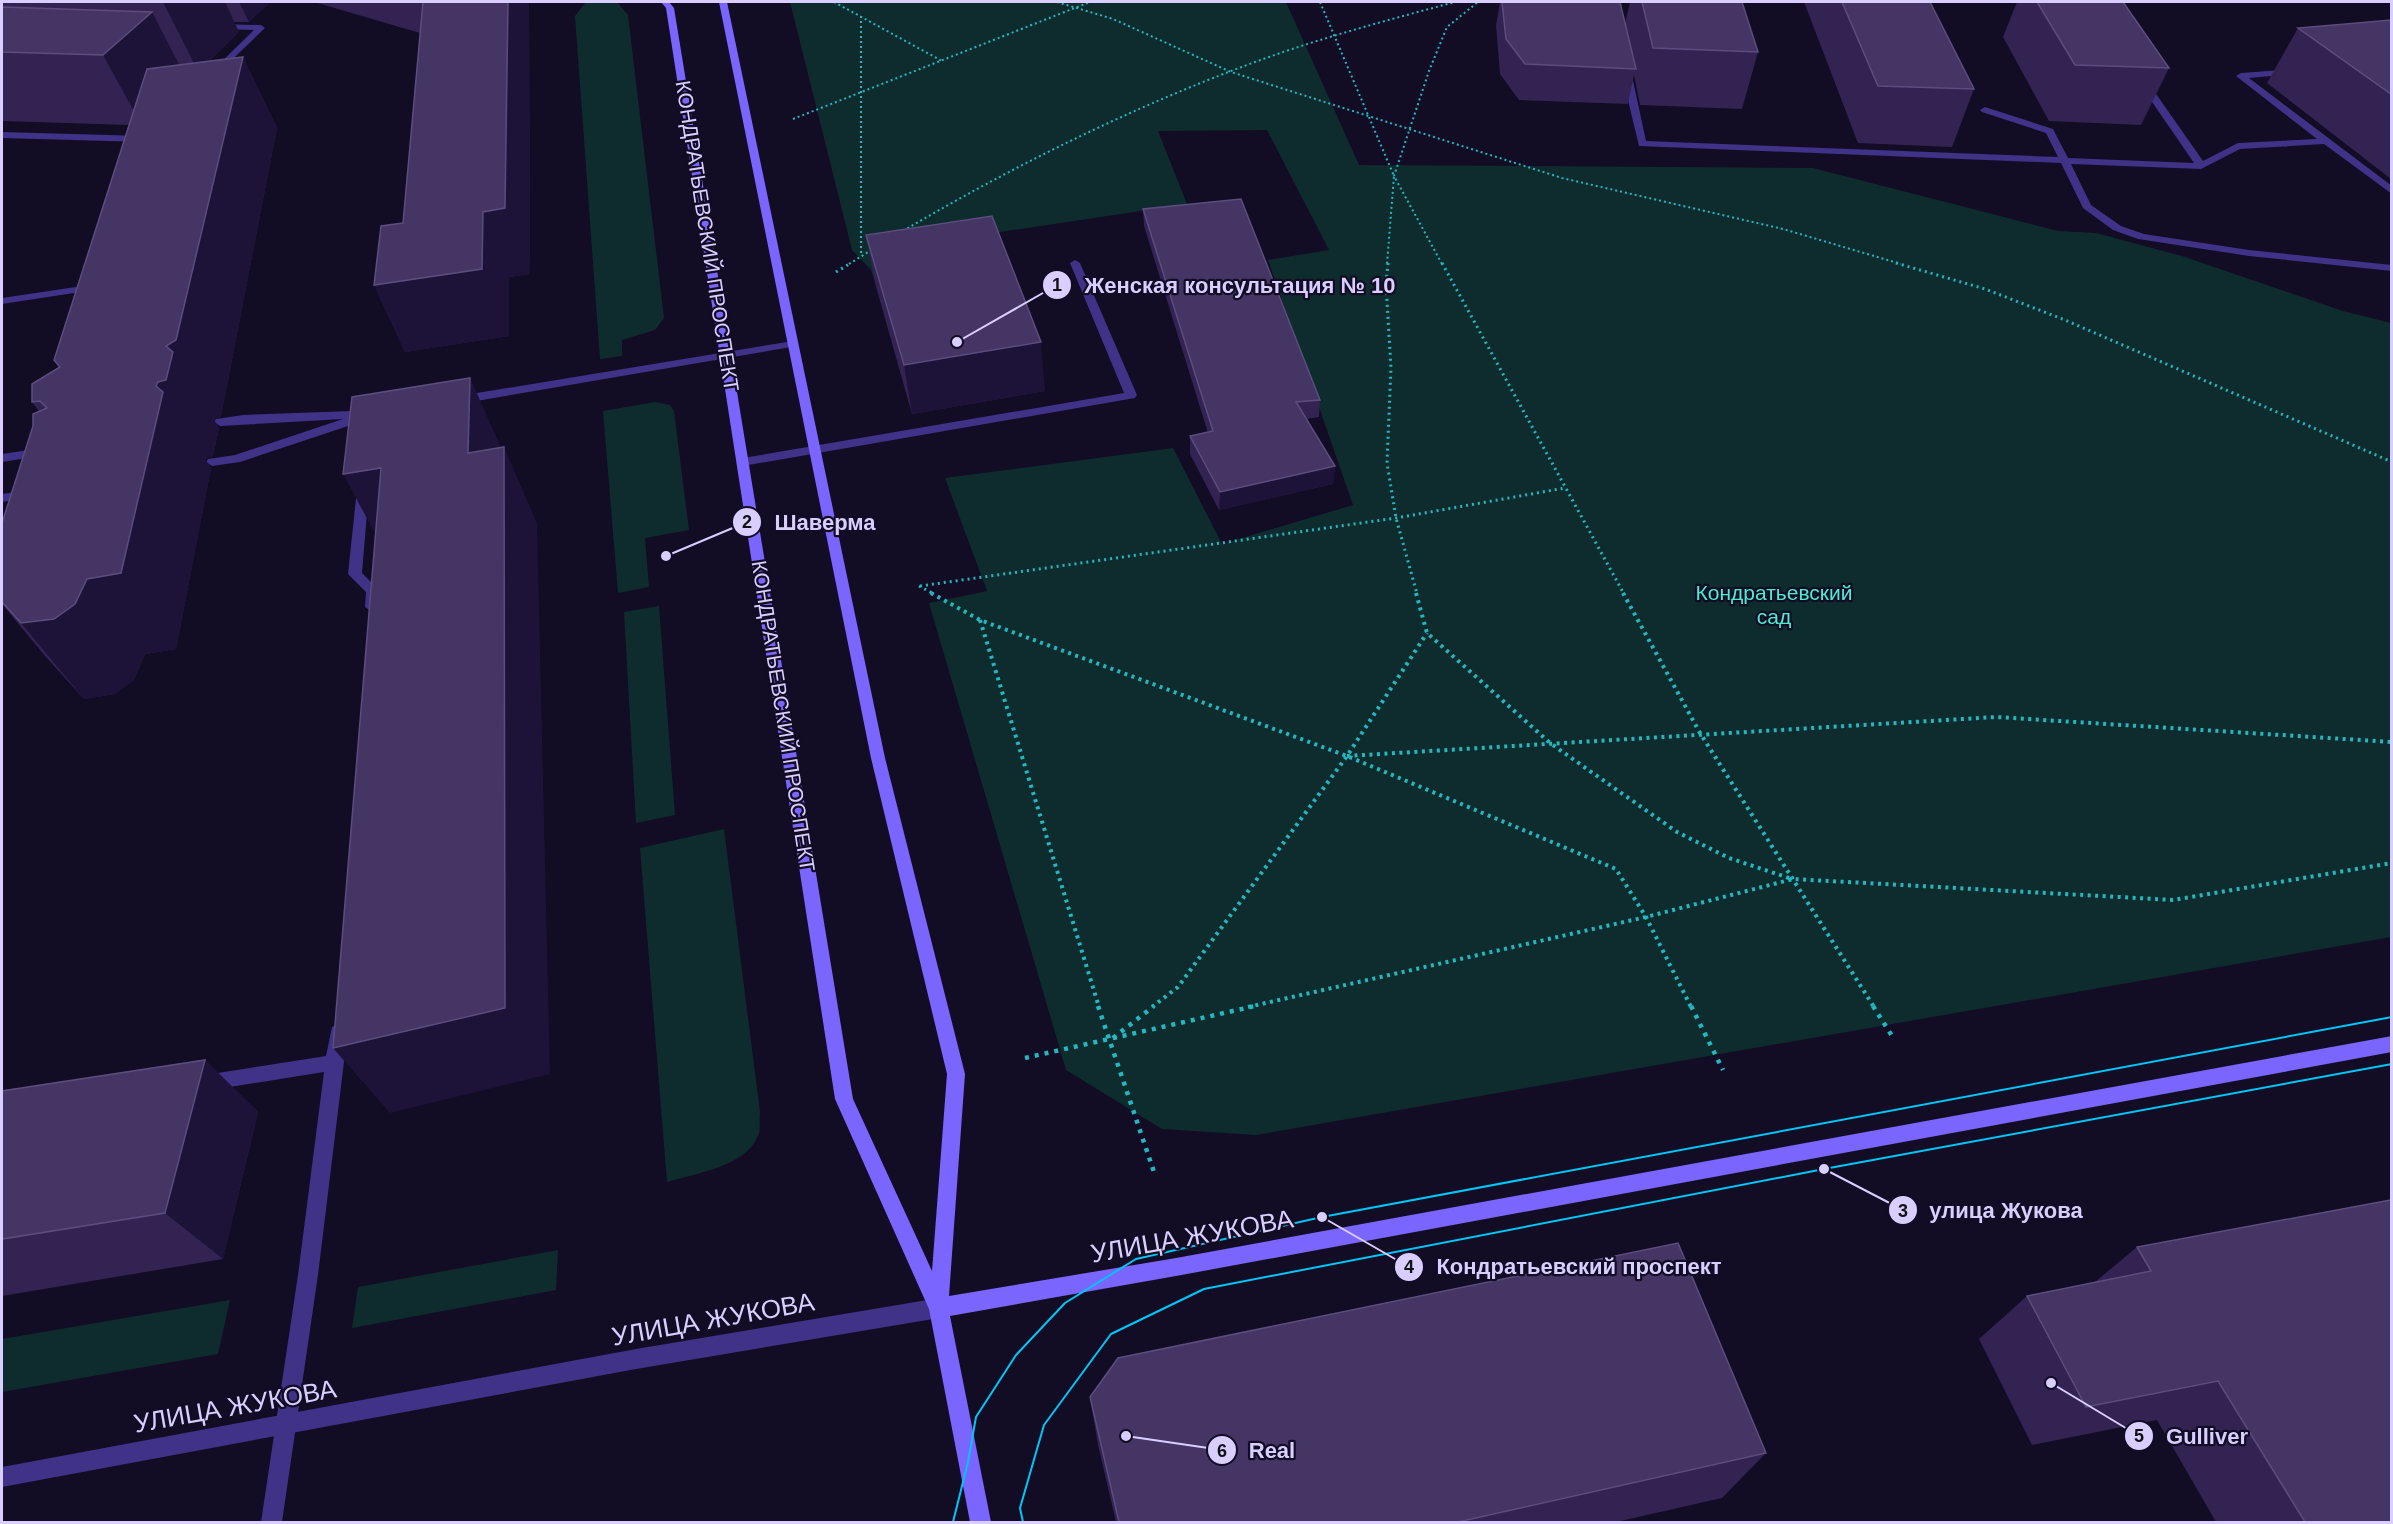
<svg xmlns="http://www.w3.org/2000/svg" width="2393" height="1524" font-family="Arial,sans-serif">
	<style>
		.green { fill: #0e2c2e }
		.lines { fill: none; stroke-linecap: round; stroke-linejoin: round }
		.path-far3 { stroke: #23b7bf; stroke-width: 2; stroke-dasharray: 2 3; stroke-linecap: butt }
		.path-far2 { stroke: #23b7bf; stroke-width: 3; stroke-dasharray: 2 4; stroke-linecap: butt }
		.path-far1 { stroke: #23b7bf; stroke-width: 4; stroke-dasharray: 3 4.5; stroke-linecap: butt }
		.path { stroke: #23b7bf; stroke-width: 4.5; stroke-dasharray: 4 6; stroke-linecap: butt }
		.lane { fill: #3f3287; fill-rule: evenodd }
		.street { fill: #3f3287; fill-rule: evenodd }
		.secondary { fill: #7a65ff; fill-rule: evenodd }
		.tram { stroke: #00c6f9; stroke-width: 2 }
		.wall { fill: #322353 }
		.shaded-wall { fill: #1d1238 }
		.building { fill: #443565; stroke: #5b4d7e; stroke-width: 1.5 }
		.labels { text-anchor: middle; stroke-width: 4.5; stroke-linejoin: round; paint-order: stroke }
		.street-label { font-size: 21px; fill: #d9ceff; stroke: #120c24 }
		.park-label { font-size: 21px; fill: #4fead4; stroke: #120c24 }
		.near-street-label { font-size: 26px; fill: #d9ceff; stroke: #120c24 }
		.leader { fill: none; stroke: #d9ceff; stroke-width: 2 }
		.callout-dot { fill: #d9ceff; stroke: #120c24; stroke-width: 2 }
		.mark-label { font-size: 18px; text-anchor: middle; font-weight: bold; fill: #111 }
		.callout-label { font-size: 22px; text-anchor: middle; font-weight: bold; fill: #d9ceff; stroke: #120c24; stroke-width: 4.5; stroke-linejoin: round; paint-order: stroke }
	</style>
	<rect width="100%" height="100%" fill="#120c24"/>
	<g class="green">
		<polygon points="586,2 617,2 628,15 664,318 655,330 622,340 622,356 600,359 575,16"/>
		<polygon points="790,2 1286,2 1359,165 1813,168 2058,231 2096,233 2182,256 2343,311 2391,323 2391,937 1256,1135 1162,1129 1066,1070 929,603 987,591 945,478 1173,448 1222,544 1353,505 1268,260 1329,250 1267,130 1158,131 1187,204 987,234 995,260 874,279 871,270 852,250"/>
		<polygon points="655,402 670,405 674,411 689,530 645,538 649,587 618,593 603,411"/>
		<polygon points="659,606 675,815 636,823 624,612"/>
		<path d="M724 829 760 1112C759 1119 761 1130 758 1136 746 1166 695 1174 667 1182L640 848Z"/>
		<polygon points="558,1250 556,1290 352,1328 358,1287"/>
		<polygon points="230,1300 218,1354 2,1392 2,1339"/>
	</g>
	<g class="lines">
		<g class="path-far3">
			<polyline points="834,2 942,61"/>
			<polyline points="1057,2 1113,19 1231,72 1562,178 1783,229 1901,264"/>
			<polyline points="1320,2 1394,176 1387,264"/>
			<polyline points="861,16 861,256"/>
			<polyline points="793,119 1090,2"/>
			<path d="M903 231C1015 165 1133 107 1255 62 1320 38 1388 20 1455 2"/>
			<polyline points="849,264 873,249"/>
			<polyline points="1442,264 1394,176 1429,71 1447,27 1478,2"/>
		</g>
		<g class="path-far2">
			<polyline points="1388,263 1386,284 1391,368 1387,463 1396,518 1417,594"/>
			<polyline points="1442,263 1624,594"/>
			<polyline points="1896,263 1985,289 2065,320 2392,462"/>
			<polyline points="836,272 851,263"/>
			<polyline points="919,586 934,594"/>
			<polyline points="920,586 1396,518 1565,488"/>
		</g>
		<g class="path-far1">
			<polyline points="931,593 980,620 1347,756 1616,869 1646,917 1691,1007"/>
			<polyline points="1416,593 1427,633 1550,743 1677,832 1729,858 1792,879"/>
			<polyline points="1623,593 1700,733 1874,1007"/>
			<polyline points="980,620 1099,1007"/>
			<polyline points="1347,756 1996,717 2392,742"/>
			<polyline points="1152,1007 1178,987 1347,756 1427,633"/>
			<polyline points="1248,1007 1646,917 1793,879 2173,900 2392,863"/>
		</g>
		<g class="path">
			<polyline points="1098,1006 1155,1175"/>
			<polyline points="1691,1006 1723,1070"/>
			<polyline points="1873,1006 1892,1036"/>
			<polyline points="1113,1038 1154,1006"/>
			<polyline points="1025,1058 1255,1006"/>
		</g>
		<g class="lane">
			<polygon points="216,24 261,25 265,28 216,75 211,72 213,70 254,30 219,29 216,28"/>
			<polygon points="1626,68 1631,71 1646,141 2058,157 2046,133 1982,112 1980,110 1985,107 2053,129 2068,158 2194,163 2139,83 2141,81 2147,81 2203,161 2238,143 2317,139 2236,76 2241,73 2296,69 2296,73 2293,74 2249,78 2392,186 2392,194 2324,144 2240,149 2201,169 2071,164 2091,205 2121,226 2144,234 2249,250 2392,265 2392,271 2249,256 2138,239 2113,230 2083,208 2061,163 1639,146 1621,71"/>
			<polygon points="2,132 144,136 149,139 144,142 2,138"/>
			<polygon points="1075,260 1080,263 1137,395 1135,398 743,466 737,462 743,458 1124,393 1070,263"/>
			<polygon points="96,284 100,285 100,289 2,304 2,298"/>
			<polygon points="793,341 797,342 797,346 459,404 453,400 459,396"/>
			<polygon points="352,411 358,414 368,411 374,415 372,418 240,462 212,466 206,462 208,459 235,455 343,419 220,426 214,422 216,419 243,415"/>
			<polygon points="42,448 48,452 46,455 2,462 2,454"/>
			<polygon points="363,485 369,489 362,573 380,591 379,607 372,612 365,607 366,592 348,574 357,489"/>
			<polygon points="28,490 34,494 33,497 2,502 2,494"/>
			<polygon points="338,1024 344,1027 347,1032 344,1062 318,1275 282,1522 261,1522 298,1275 324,1072 205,1091 199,1089 196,1083 199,1077 205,1075 326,1056 332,1027"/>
		</g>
		<polygon class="street" points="939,1298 946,1301 949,1308 946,1315 939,1318 636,1369 2,1487 2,1467 636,1349"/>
		<polygon class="secondary" points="661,2 669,2 674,8 853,1099 932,1271 947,1074 871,758 719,2 727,2 885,758 965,1074 949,1296 1176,1258 2392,1036 2392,1052 1176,1276 950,1316 991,1522 970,1522 929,1309 835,1099 666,8"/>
		<g class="tram">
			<polyline points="953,1522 968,1462 976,1417 1016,1355 1065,1303 1136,1259 1322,1217 2392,1017"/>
			<polyline points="1023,1522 1020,1508 1044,1425 1111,1334 1204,1289 1824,1169 2392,1064"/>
		</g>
	</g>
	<g class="wall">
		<polygon points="2,2 270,2 249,22 234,22 239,32 209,61 243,57 277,128 221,416 214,420 219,428 213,456 206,458 205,459 211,468 176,649 145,654 134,680 115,694 84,699 46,657 2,604 2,523 39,411 32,402 59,368 54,360 129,125 2,121"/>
		<polygon points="314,2 529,2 530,274 509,277 509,336 405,352 374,285 403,223 420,33"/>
		<polygon points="1500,2 1620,2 1625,24 1630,2 1742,2 1758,52 1742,109 1640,105 1634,75 1628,104 1519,100 1500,74 1496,25"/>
		<polygon points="1804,2 1930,2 1974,89 1952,147 1858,143"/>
		<polygon points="2017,2 2123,2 2169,68 2141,125 2049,121 2003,37"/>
		<polygon points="2391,20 2391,179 2267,83 2298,28"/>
		<polygon points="1143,209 1320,400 1319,417 1306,419 1335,466 1333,484 1219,510 1190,454 1190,436 1208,433 1144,226"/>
		<polygon points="866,235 1045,391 912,414 875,283"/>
		<polygon points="205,1060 258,1112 223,1259 2,1296 2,1091"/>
		<polygon points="2137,1247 2391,1522 2216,1522 2157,1420 2032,1445 1979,1339 2027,1296 2095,1282"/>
		<polygon points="1090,1397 1766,1453 1722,1498 1616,1522 1116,1522 1098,1445"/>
	</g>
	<g class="shaded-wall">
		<polygon points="163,2 225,2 239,32 198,71"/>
		<polygon points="239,2 270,2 249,22"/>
		<polygon points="508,2 529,2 530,274 509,277 509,336 405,352 374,285"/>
		<polygon points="152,12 188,82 142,126 103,55"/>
		<polygon points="243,57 277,128 221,416 214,420 219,428 213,456 206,458 205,459 211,468 176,649 145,654 134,680 115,694 84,699 21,623 156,386 166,346"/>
		<polygon points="1041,342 1045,391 912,414 904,365"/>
		<polygon points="470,378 504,454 468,453"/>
		<polygon points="504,447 537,523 550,1074 390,1113 333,1048"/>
		<polygon points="1335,466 1333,484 1219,510 1220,492"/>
		<polygon points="381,468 384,550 343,474"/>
		<polygon points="205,1060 258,1112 223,1259 165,1213"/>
	</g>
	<g class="building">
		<polygon points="423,2 508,2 505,208 483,212 482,269 374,285 381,226 403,223"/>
		<polygon points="1502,2 1620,2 1636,69 1525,64 1506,39"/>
		<polygon points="1642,2 1742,2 1758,52 1653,48"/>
		<polygon points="1842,2 1930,2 1974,89 1878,86"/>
		<polygon points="2037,2 2123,2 2169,68 2075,65"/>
		<polygon points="2,7 152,12 103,55 2,52"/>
		<polygon points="2391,20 2391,94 2298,28"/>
		<polygon points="243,57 176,340 166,346 173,352 166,380 158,382 156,386 163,392 121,573 87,579 75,604 54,619 21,623 2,602 2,523 33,426 33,414 47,408 40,401 32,402 32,384 60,367 54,360 147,69"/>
		<polygon points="1241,199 1320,400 1296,402 1335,466 1220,492 1190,436 1213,431 1143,209"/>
		<polygon points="992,216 1041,342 904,365 866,235"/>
		<polygon points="470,378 468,453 504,447 505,1008 333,1048 381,468 343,474 352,397"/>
		<polygon points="205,1060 165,1213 2,1239 2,1091"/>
		<polygon points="2391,1200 2391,1522 2305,1522 2218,1381 2086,1407 2027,1296 2151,1271 2137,1247"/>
		<polygon points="1678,1243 1766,1453 1458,1522 1119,1522 1090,1397 1118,1358"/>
	</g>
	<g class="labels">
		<g class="street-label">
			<text transform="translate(707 236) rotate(81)" y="7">КОНДРАТЬЕВСКИЙ ПРОСПЕКТ</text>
			<text transform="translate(783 716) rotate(81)" y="7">КОНДРАТЬЕВСКИЙ ПРОСПЕКТ</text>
		</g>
		<g class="park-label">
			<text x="1774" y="600">Кондратьевский<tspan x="1774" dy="24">сад</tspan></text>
		</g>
		<g class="near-street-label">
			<text transform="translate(1192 1236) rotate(-10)" y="9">УЛИЦА ЖУКОВА</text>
			<text transform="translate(713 1319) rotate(-10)" y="9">УЛИЦА ЖУКОВА</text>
			<text transform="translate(235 1406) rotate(-10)" y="9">УЛИЦА ЖУКОВА</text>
		</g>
	</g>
	<path class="leader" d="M957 342L1057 285M666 556L747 522M1824 1169L1903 1210M1322 1217L1409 1267M2051 1383L2139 1436M1126 1436L1222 1450"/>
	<g class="callout-dot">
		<circle cx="957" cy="342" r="6"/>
		<circle cx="666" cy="556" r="6"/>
		<circle cx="1824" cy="1169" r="6"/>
		<circle cx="1322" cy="1217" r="6"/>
		<circle cx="2051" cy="1383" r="6"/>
		<circle cx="1126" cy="1436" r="6"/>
		<circle cx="1057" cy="285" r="15"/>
		<circle cx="747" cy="522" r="15"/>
		<circle cx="1903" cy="1210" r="15"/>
		<circle cx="1409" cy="1267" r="15"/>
		<circle cx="2139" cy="1436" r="15"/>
		<circle cx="1222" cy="1450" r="15"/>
	</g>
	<g class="mark-label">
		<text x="1057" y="291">1</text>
		<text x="747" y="528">2</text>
		<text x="1903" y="1217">3</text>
		<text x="1409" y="1273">4</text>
		<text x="2139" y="1442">5</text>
		<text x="1222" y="1457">6</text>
	</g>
	<g class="callout-label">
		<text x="1240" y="293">Женская консультация № 10</text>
		<text x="825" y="530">Шаверма</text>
		<text x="2006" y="1218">улица Жукова</text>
		<text x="1579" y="1274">Кондратьевский проспект</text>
		<text x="2207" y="1444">Gulliver</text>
		<text x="1272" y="1458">Real</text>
	</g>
	<rect width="2393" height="1524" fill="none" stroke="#d9ceff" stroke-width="6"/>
</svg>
